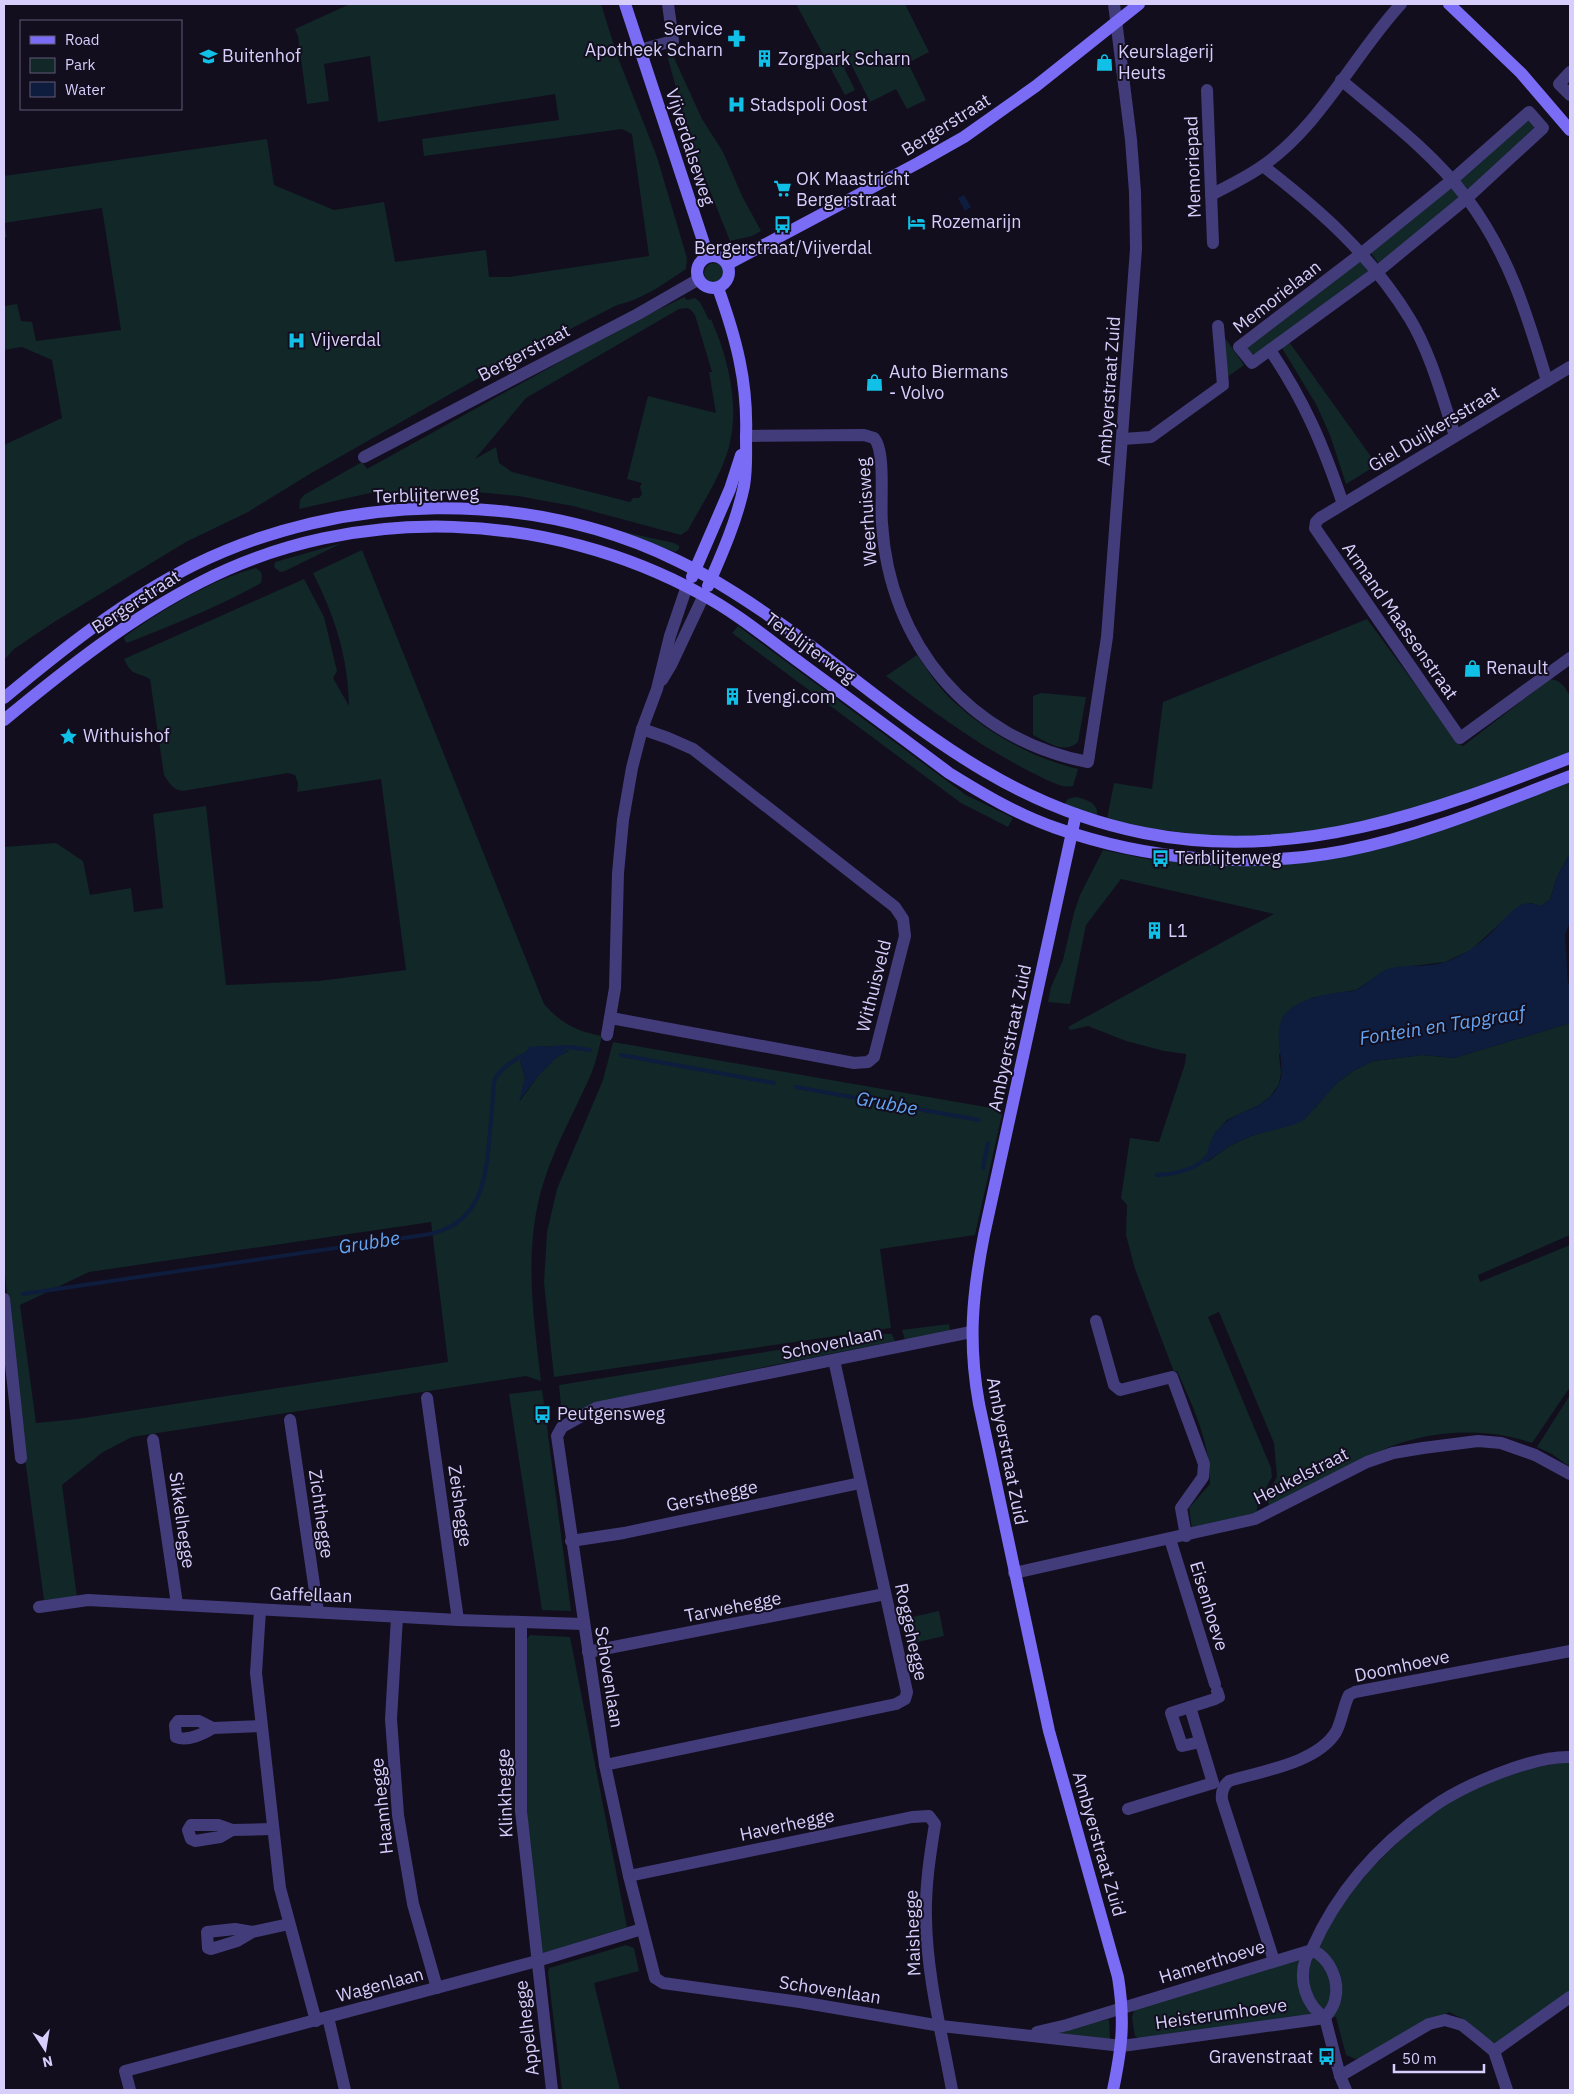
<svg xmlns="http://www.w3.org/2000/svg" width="1574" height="2094" font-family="'IBM Plex Sans',sans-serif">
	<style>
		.green { fill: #112728; fill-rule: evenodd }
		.water { fill: #0e1c3d }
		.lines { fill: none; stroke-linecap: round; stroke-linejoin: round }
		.stream { stroke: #0e1c3d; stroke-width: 4 }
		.street { stroke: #433c7a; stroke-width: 12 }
		.secondary { stroke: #7a6cf5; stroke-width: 12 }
		.labels { text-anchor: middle; stroke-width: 4; stroke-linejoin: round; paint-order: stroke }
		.poi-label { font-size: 18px; fill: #d7cefc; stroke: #120e1e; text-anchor: start }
		.street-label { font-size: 18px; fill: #d7cefc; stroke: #120e1e }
		.water-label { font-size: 19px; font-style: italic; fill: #64a6f4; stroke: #120e1e }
	</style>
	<rect width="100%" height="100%" fill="#120e1e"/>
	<g class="green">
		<path d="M350 4H601L617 55 657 157 687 258 686 269C665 283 642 300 617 305L508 361 308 475 248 512 186 542 54 622 14 649 4 660V445L62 418 52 360 22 347 4 350V306L17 304 21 321 32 322 36 341 121 330 102 208 4 223 7 237H4V176L267 139 274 185 334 210 384 202 395 262 486 250 489 277H509L649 256 632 134 622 129 424 156 422 139 559 120 555 94 378 122 370 56 324 64 329 101 307 104 298 36 295 29Z"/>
		<polygon points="796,4 905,4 929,52 908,63 926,100 907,109 896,89 870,102 851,64 844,68 855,90 845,95"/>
		<polygon points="670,49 702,119 723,152 742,196 761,231 752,236 730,241 691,143 666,51"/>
		<polygon points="1532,119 1537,125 1469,191 1459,179 1526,120"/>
		<polygon points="1450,186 1460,198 1379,264 1370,252"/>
		<polygon points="1360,260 1369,272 1256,355 1248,352 1248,341"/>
		<circle cx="714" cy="273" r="10"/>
		<path d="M684 297 687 300 695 298 700 302 709 320 711 319C728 358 740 404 729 447 721 476 702 504 688 530L681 535 573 506 518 496 466 491 370 493 299 509 300 500 304 495 362 462 367 469 610 334ZM687 308 691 310 695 315 712 372H709L716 413 648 396 627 479 642 483 640 487 642 494 639 498H633L630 502 512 472 499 463 496 447 475 459 526 398 679 309Z"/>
		<polygon points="1225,338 1244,365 1226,378"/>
		<polygon points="1289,342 1377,465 1346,484 1330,435 1316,404 1282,348"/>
		<polygon points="615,530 674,543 679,546 679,549 675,552"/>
		<polygon points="342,543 285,571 280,572 274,567 275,562"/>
		<path d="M362 550 544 1004C562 1024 576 1031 602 1036 599 1048 596 1061 592 1072 576 1109 556 1143 544 1181 523 1246 533 1314 541 1381L526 1376 132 1437 103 1452 62 1485 77 1597 44 1600 21 1429 4 1265V847L56 843 83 861 90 895 131 888 134 912 163 908 153 814 206 806 226 985 319 981 406 970 381 779 297 792 298 783 295 775 288 773 183 791C173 790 169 783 164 775L150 679C136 671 132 677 124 659L304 579 324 617 337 671 333 678 349 706C348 657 335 617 313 573ZM541 1046 553 1047 569 1051 556 1057 538 1076 520 1101 525 1077 520 1061ZM431 1222 448 1362 77 1419 36 1423 20 1305 89 1272Z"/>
		<path d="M256 568 261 572 262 577 261 583C219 607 172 625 127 643L125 641 124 637C164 609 208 581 256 568Z"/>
		<path d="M1367 619 1459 744 1463 746 1549 680C1558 677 1568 689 1570 698 1573 709 1570 740 1570 753L1418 808 1319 833 1219 837 1139 827 1107 819 1114 783 1152 789 1163 702Z"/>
		<polygon points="738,626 966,795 1013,818 1008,827 961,803 732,633"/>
		<path d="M917 655C928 671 939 688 953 701 988 733 1031 758 1078 769L1073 786C1063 789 1047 780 1037 775 982 748 934 713 886 676Z"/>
		<path d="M1041 693 1086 697 1078 742C1064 755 1047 742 1033 735V696Z"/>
		<path d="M1570 781V853L1557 877 1550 900 1540 906 1531 903 1518 907 1471 950 1445 962 1388 969 1356 990 1311 998 1279 1055 1281 1072 1279 1084 1270 1097 1259 1105 1227 1120 1215 1133 1207 1162 1229 1146 1251 1136 1271 1130 1316 1107 1326 1094 1338 1082 1353 1071 1373 1061 1423 1055 1454 1058 1570 1023V1235L1478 1275 1480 1282 1570 1245V1387L1532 1443C1484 1426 1424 1430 1378 1452L1270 1509 1267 1499 1268 1492 1277 1477 1274 1443 1219 1312 1208 1317 1271 1468 1272 1477 1258 1502 1256 1516 1192 1529 1189 1508 1210 1484C1210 1442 1194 1409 1177 1371L1174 1372 1135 1269 1126 1235 1127 1205 1121 1198 1130 1138 1159 1142 1185 1064 1186 1054 1164 1051 1126 1041 1088 1026 1070 1030 1068 1027 1274 914 1121 879 1086 925 1070 1004 1048 1002 1051 987 1063 960 1074 913 1080 895 1103 850 1162 862 1164 857H1328Z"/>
		<path d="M1076 797C1087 799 1099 804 1097 816L1064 805 1068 799Z"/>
		<polygon points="613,1042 1003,1110 975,1235 880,1249 891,1328 554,1377 544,1283 547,1232 557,1189 603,1080"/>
		<polygon points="949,1324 950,1331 905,1340 902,1330"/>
		<polygon points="878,1334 892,1334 895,1341 740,1372 599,1403 562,1417 559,1385"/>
		<polygon points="542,1390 546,1419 571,1611 542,1610 509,1394"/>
		<polygon points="1570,1395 1570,1467 1552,1454 1537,1447"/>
		<polygon points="939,1611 944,1636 914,1643 908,1618"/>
		<polygon points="530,1635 570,1637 627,1927 542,1954 528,1852 524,1671 527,1639"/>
		<polygon points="1570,1761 1570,1994 1501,2042 1492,2044 1467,2021 1449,2012 1365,2058 1355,2059 1346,2055 1336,2017 1266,2022 1143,2040 1135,2036 1132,2018 1134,2010 1298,1956 1370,1870 1410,1830 1447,1803 1486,1783 1518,1771"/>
		<polygon points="626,1945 634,1948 639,1971 594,1983 620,2090 562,2090 548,1973 549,1968"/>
		<polygon points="1109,2019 1110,2039 1061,2035 1060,2031"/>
	</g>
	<g class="water">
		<polygon points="964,195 971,207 965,211 958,198"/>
		<path d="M1570 853V922L1565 935 1568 983 1570 984V1023L1454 1058 1423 1055 1373 1061 1353 1071 1338 1082 1305 1119 1293 1125 1251 1136 1229 1146 1206 1162C1212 1103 1264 1120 1279 1084 1288 1063 1268 1030 1288 1011 1302 998 1324 995 1341 992 1346 991 1352 992 1356 990 1369 984 1377 971 1392 968 1410 964 1430 968 1448 961 1464 955 1479 945 1492 932 1500 924 1509 912 1519 906 1527 902 1533 903 1540 906L1550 900 1557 877Z"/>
		<polygon points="541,1046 553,1047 569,1051 556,1058 538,1076 519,1101 525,1077 520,1061 529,1047"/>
	</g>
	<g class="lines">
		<g class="stream">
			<polyline points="554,1048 568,1047 590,1050"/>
			<polyline points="621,1055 774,1083"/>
			<polyline points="796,1087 979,1120"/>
			<polyline points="983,1168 988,1143"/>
			<path d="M1157 1175C1176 1174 1196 1170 1209 1155"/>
			<path d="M23 1294 424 1235C491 1225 486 1163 492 1110 493 1101 492 1087 495 1079 499 1069 518 1057 528 1053"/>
		</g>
		<g class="street">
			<polyline points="639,50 673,41 668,4"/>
			<polyline points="1570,72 1559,84 1570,95"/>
			<path d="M1341 80C1385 117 1432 152 1466 197 1509 254 1527 314 1547 381"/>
			<polyline points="1207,90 1213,243"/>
			<polygon points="1529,112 1543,128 1467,198 1377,272 1252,363 1239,347 1362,253 1452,180"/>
			<path d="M1263 166C1321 211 1371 255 1410 319 1431 354 1442 397 1455 436"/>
			<path d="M1211 195C1228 186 1245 178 1261 167 1321 126 1353 56 1401 4"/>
			<path d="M1270 350C1305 402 1323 445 1343 504"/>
			<polyline points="1570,367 1320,518 1316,522 1315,528 1460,738 1570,658"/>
			<path d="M746 436 864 435 874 438C886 451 880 504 882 523 889 644 970 740 1088 762L1107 637 1136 249 1135 192 1131 140 1114 4"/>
			<polyline points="1123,439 1151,437 1223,385 1218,326"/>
			<polyline points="364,457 638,314 699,279"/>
			<polyline points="662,680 671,665 704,595"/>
			<polyline points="611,1018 854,1063 868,1062 874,1057 905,936 903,919 895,907 693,749 668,738 642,729"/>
			<polyline points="607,1035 615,988 618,873 623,820 632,768 642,729 657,689 670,636 687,586"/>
			<polyline points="4,1299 21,1458"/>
			<polyline points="1096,1321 1114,1385 1120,1390 1172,1377 1204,1464 1203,1477 1181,1508 1186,1536"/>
			<polyline points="971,1332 596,1408 562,1427 557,1436 605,1765 629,1876 655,1978 663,1983 800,2002 941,2026 1122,2046 1325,2018"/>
			<polyline points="427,1398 458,1620"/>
			<polyline points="290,1420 318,1612"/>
			<polyline points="153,1440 177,1604"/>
			<polyline points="1170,1539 1215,1684"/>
			<polyline points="571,1541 624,1533 860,1483"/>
			<polyline points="1014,1573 1255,1519 1367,1462 1393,1453 1423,1448 1478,1441 1501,1443 1535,1455 1570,1474"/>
			<polyline points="39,1607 88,1600 458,1620 583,1624"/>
			<polyline points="260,1610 256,1673 280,1888 316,2021"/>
			<polyline points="397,1617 391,1719 398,1815 413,1904 437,1988"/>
			<polyline points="521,1622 521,1811 552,2090"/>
			<polyline points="588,1652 885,1594"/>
			<polyline points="1190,1707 1213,1783"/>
			<path d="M213 1728C203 1734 188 1742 176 1737L175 1725 178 1721H199L213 1728 260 1726"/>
			<polyline points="1200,1742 1182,1746 1171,1713 1215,1699 1219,1697 1217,1691"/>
			<polyline points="605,1765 896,1704 905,1699 907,1692 834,1360"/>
			<polyline points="1128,1809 1213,1783"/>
			<polyline points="232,1830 220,1837 195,1841 191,1839 188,1830 191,1825 218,1825 232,1830 272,1829"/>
			<path d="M629 1876 912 1817 929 1816 935 1824C930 1855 925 1887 926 1919 927 1977 942 2034 952 2090"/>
			<polyline points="252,1932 237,1941 211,1949 208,1948 207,1932 235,1929 252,1932 289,1924"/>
			<path d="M1312 1950C1330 1958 1340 1981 1335 2000 1334 2007 1329 2012 1325 2018"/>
			<path d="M1274 1961 1222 1800C1221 1792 1223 1786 1229 1781 1262 1771 1317 1763 1336 1732 1342 1721 1343 1707 1349 1695L1355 1692 1570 1651"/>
			<polyline points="328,2017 345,2090"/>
			<polyline points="1037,2032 1067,2025 1312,1950"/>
			<polyline points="1494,2051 1570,1997"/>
			<polyline points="1340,2076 1429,2024 1445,2020 1462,2025 1477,2037 1494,2051 1507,2090"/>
			<polyline points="130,2090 125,2071 537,1961 642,1929"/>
			<path d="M1346 2090 1340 2076 1325 2018C1306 2005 1298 1980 1306 1958 1308 1954 1311 1952 1312 1949 1337 1892 1379 1845 1430 1809 1461 1786 1531 1756 1570 1757"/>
		</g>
		<g class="secondary">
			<polyline points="625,4 708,256"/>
			<polyline points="1449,4 1521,73 1570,130"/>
			<circle cx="713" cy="272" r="16"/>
			<polyline points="728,264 918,163 964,137 1036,86 1139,4"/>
			<polyline points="692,577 730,489 741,455"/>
			<path d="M708 586C722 554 737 520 744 486 747 469 746 453 746 436 748 382 736 338 718 288"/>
			<path d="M4 698C63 649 124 600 194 565 343 492 529 488 678 561 717 580 753 604 788 629 904 714 996 804 1144 833 1296 863 1431 812 1570 758"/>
			<path d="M4 720C66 669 130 618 201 582 356 502 550 511 701 594 737 613 769 640 802 664 851 700 900 736 949 773 983 794 1018 815 1056 828 1147 860 1249 869 1344 851 1422 836 1497 804 1570 776"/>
			<path d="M1076 814 984 1235C972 1296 968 1343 979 1404L1049 1731 1118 1977C1125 2021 1122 2047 1113 2090"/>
		</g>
	</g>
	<defs>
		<symbol id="pharmacy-bare" viewBox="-9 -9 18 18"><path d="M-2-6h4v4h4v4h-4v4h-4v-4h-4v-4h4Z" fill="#10c0e6" stroke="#120e1e" stroke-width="2.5" paint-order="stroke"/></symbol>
		<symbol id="school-bare" viewBox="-9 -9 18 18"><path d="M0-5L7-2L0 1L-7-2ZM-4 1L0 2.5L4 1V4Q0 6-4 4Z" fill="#10c0e6" stroke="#120e1e" stroke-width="2.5" paint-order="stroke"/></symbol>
		<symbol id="building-bare" viewBox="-9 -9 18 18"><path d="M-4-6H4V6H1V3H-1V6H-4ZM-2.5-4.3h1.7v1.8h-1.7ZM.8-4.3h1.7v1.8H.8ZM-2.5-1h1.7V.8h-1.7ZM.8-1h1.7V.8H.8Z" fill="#10c0e6" stroke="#120e1e" stroke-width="2.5" paint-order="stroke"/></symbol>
		<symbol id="shop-bare" viewBox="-9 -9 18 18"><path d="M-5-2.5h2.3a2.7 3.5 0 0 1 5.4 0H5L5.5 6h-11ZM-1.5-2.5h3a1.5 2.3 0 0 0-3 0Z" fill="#10c0e6" stroke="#120e1e" stroke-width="2.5" paint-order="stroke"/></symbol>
		<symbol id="hospital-bare" viewBox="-9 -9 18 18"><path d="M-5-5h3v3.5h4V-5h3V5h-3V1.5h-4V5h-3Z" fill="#10c0e6" stroke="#120e1e" stroke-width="2.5" paint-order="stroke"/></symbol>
		<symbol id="supermarket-bare" viewBox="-9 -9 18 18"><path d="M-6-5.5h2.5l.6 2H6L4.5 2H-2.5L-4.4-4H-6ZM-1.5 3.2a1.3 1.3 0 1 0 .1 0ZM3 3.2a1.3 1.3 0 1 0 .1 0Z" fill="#10c0e6" stroke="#120e1e" stroke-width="2.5" paint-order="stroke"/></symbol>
		<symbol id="hotel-bare" viewBox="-9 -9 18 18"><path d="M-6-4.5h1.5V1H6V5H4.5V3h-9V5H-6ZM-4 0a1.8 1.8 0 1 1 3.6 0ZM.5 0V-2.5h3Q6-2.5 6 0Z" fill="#10c0e6" stroke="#120e1e" stroke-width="2.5" paint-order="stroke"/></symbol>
		<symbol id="bus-bare" viewBox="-9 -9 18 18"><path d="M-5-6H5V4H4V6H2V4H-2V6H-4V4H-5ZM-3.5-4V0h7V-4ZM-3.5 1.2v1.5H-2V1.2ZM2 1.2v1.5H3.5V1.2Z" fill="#10c0e6" stroke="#120e1e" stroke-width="2.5" paint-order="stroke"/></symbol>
		<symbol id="sight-bare" viewBox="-9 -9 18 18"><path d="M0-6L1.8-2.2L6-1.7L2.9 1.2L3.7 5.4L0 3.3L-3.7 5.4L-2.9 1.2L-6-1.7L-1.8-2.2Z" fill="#10c0e6" stroke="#120e1e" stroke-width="2.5" paint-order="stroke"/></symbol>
	</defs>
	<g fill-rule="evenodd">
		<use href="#pharmacy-bare" x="724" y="26" width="25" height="25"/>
		<use href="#school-bare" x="196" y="44" width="25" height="25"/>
		<use href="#building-bare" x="752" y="46" width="25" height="25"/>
		<use href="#shop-bare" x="1092" y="50" width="25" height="25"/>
		<use href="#hospital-bare" x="724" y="92" width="25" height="25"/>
		<use href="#supermarket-bare" x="770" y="176" width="25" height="25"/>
		<use href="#hotel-bare" x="904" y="210" width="25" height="25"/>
		<use href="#bus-bare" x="770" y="212" width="25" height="25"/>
		<use href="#hospital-bare" x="284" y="328" width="25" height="25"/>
		<use href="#shop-bare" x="862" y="370" width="25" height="25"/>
		<use href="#shop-bare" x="1460" y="656" width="25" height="25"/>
		<use href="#building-bare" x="720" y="684" width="25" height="25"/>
		<use href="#sight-bare" x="56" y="724" width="25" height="25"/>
		<use href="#bus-bare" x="1148" y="846" width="25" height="25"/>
		<use href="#building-bare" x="1142" y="918" width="25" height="25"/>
		<use href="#bus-bare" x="530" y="1402" width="25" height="25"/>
		<use href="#bus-bare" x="1314" y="2044" width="25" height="25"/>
	</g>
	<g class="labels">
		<g class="poi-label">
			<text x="723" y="35" text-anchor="end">Service<tspan x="723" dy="21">Apotheek Scharn</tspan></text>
			<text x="1118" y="58">Keurslagerij<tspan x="1118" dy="21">Heuts</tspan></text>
			<text x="222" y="62">Buitenhof</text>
			<text x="778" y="65">Zorgpark Scharn</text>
			<text x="750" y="111">Stadspoli Oost</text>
			<text x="796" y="185">OK Maastricht<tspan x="796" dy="21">Bergerstraat</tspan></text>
			<text x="931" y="228">Rozemarijn</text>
			<text x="783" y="254" text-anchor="middle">Bergerstraat/Vijverdal</text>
			<text x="311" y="346">Vijverdal</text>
			<text x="889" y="378">Auto Biermans<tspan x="889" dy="21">- Volvo</tspan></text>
			<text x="1486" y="674">Renault</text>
			<text x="746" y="703">Ivengi.com</text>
			<text x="83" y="742">Withuishof</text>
			<text x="1175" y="864">Terblijterweg</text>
			<text x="1168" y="937">L1</text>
			<text x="557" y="1420">Peutgensweg</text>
			<text x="1313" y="2063" text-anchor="end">Gravenstraat</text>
		</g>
		<g class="street-label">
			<text transform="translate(946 125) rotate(-32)" y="6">Bergerstraat</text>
			<text transform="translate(690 147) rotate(72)" y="6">Vijverdalseweg</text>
			<text transform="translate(1193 167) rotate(-92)" y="6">Memoriepad</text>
			<text transform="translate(1277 297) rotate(-38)" y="6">Memorielaan</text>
			<text transform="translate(524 353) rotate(-28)" y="6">Bergerstraat</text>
			<text transform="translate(1109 391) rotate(-86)" y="6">Ambyerstraat Zuid</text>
			<text transform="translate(1434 429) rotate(-31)" y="6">Giel Duijkersstraat</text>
			<text transform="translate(426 495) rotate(-2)" y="6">Terblijterweg</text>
			<text transform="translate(867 512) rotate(-94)" y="6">Weerhuisweg</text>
			<text transform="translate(136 602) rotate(-33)" y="6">Bergerstraat</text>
			<text transform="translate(1400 621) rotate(55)" y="6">Armand Maassenstraat</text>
			<text transform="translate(810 648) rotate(36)" y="6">Terblijterweg</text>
			<text transform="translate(874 986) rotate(-76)" y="6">Withuisveld</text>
			<text transform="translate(1010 1038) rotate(-78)" y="6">Ambyerstraat Zuid</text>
			<text transform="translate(832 1343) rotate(-12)" y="6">Schovenlaan</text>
			<text transform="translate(1007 1451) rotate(79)" y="6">Ambyerstraat Zuid</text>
			<text transform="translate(1301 1476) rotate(-27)" y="6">Heukelstraat</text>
			<text transform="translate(712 1496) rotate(-12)" y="6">Gersthegge</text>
			<text transform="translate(460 1506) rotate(82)" y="6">Zeishegge</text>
			<text transform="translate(321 1514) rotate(82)" y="6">Zichthegge</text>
			<text transform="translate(182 1520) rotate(82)" y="6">Sikkelhegge</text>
			<text transform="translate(311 1595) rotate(2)" y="6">Gaffellaan</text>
			<text transform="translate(1209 1606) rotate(73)" y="6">Eisenhoeve</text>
			<text transform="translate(733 1607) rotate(-11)" y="6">Tarwehegge</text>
			<text transform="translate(911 1632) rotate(78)" y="6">Roggehegge</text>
			<text transform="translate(1402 1666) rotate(-12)" y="6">Doomhoeve</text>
			<text transform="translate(609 1677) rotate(81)" y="6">Schovenlaan</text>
			<text transform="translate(505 1793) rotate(-92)" y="6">Klinkhegge</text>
			<text transform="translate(382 1806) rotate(-96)" y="6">Haamhegge</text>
			<text transform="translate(787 1825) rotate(-12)" y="6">Haverhegge</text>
			<text transform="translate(1099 1844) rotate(74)" y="6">Ambyerstraat Zuid</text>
			<text transform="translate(913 1933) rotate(-92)" y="6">Maishegge</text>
			<text transform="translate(1212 1962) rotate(-17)" y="6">Hamerthoeve</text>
			<text transform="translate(380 1985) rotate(-15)" y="6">Wagenlaan</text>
			<text transform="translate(830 1990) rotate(9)" y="6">Schovenlaan</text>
			<text transform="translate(1221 2014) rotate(-8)" y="6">Heisterumhoeve</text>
			<text transform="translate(527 2028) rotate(-97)" y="6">Appelhegge</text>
		</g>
		<g class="water-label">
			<text transform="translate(1442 1025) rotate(-9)" y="7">Fontein en Tapgraaf</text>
			<text transform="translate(887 1103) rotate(10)" y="7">Grubbe</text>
			<text transform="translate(369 1242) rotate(-9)" y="7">Grubbe</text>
		</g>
	</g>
	<rect width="1574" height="2094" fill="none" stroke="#d7cefc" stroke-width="10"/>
	<rect x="20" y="20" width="162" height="90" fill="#120e1e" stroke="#615b77"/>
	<rect x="30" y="36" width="25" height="8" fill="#7a6cf5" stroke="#615b77"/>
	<text x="65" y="45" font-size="15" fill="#d7cefc">Road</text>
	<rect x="30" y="58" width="25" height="15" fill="#112728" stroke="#615b77"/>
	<text x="65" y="70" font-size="15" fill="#d7cefc">Park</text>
	<rect x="30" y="82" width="25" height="15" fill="#0e1c3d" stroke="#615b77"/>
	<text x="65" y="95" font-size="15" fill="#d7cefc">Water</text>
	<g transform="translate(45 2049) rotate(168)" stroke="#120e1e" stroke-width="4" paint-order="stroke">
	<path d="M0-4L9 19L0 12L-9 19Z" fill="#d7cefc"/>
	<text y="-8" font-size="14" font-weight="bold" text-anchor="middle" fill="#d7cefc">N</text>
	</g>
	<path d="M1394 2064v8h90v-8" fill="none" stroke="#d7cefc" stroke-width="2.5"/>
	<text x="1402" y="2064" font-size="15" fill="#d7cefc" stroke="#120e1e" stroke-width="4" paint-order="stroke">50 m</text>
</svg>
